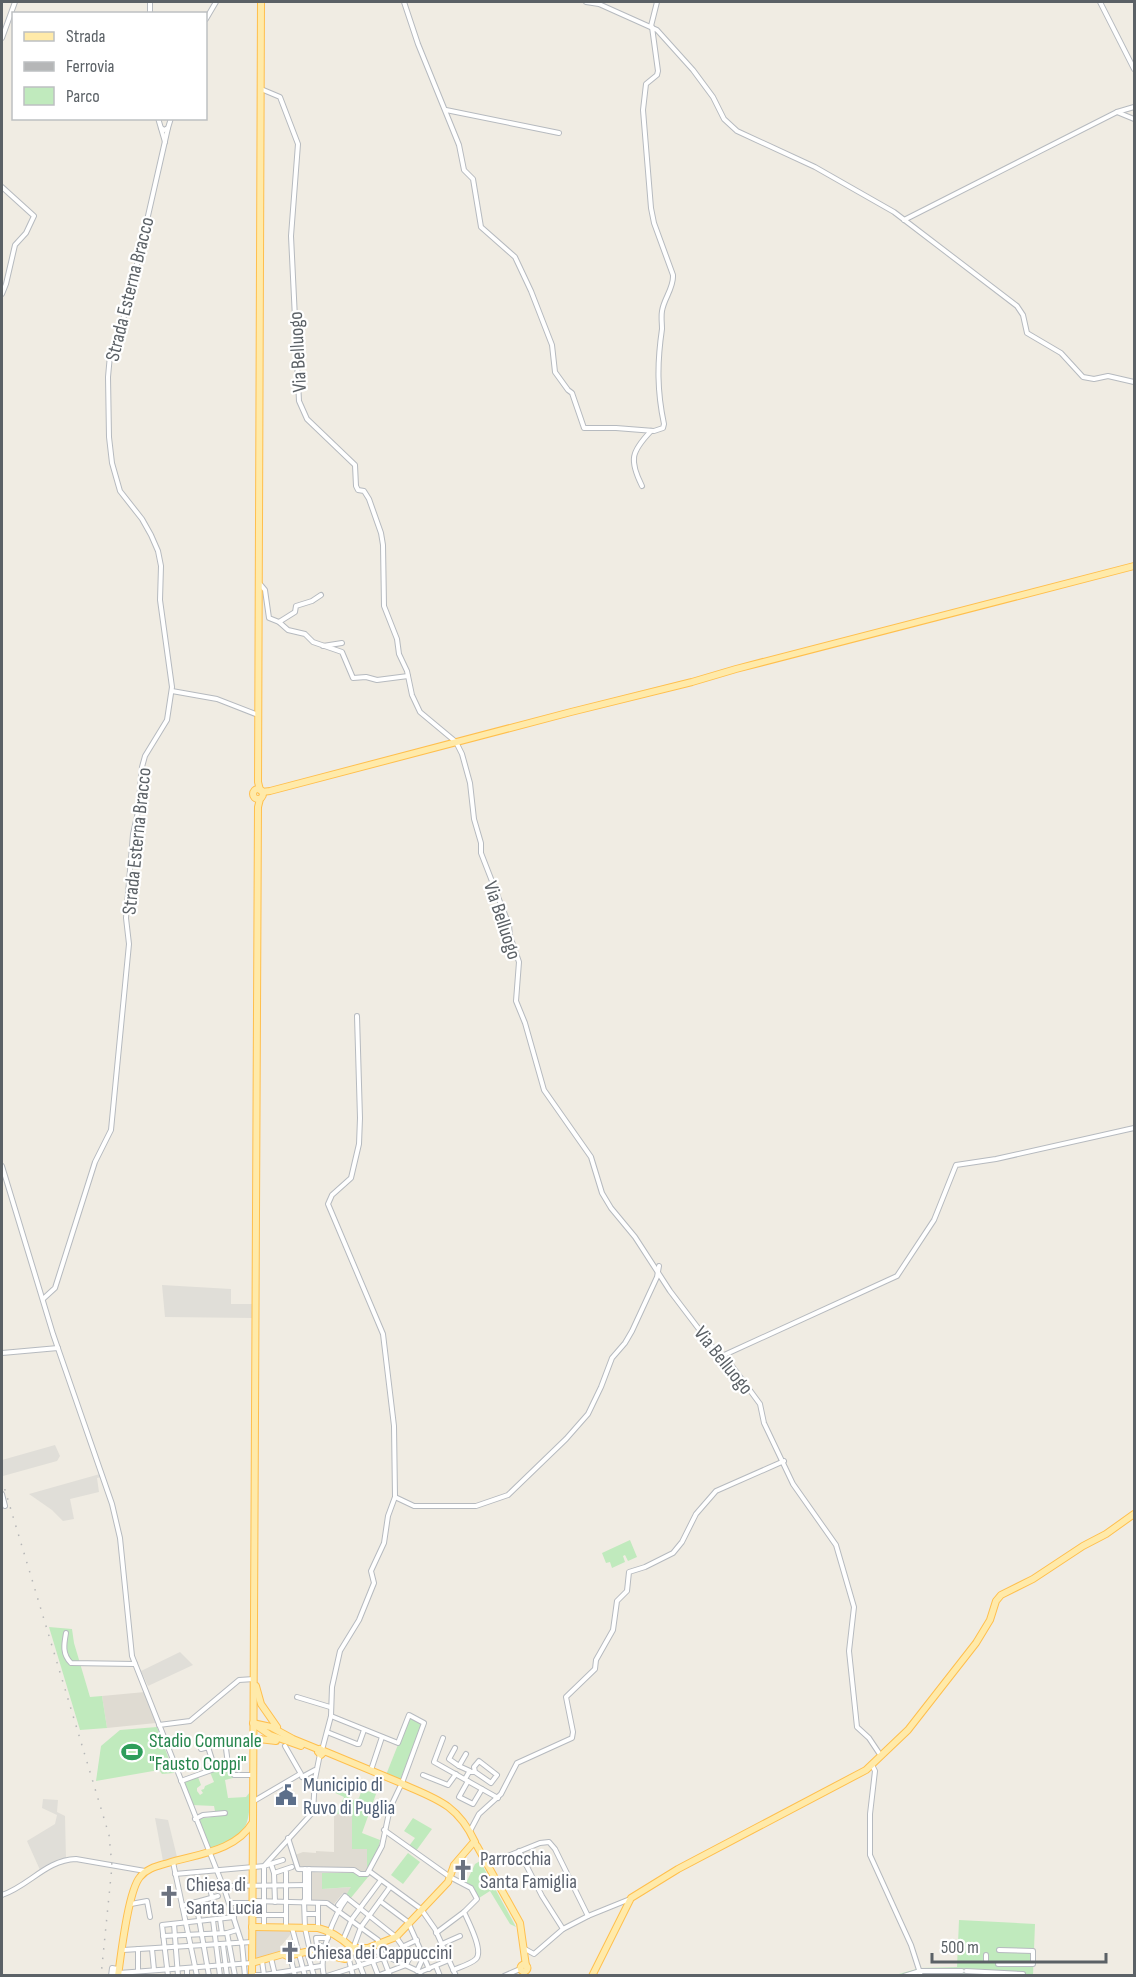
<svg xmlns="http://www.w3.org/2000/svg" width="1136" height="1977" font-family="'Sofia Sans Condensed',sans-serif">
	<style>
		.industrial { fill: #e0ded8 }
		.education { fill: #dfdbd2 }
		.green { fill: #c0eabd }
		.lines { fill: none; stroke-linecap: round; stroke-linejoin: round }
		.minor-casing { stroke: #b6babf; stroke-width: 6 }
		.major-casing { stroke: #ffbf4d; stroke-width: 8 }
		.minor { stroke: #fff; stroke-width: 4 }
		.major { stroke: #ffeaa9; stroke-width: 6 }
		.rail { stroke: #b5b6b7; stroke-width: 1.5; stroke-dasharray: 1.5 8; stroke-linecap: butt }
		.labels { text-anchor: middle; stroke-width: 4.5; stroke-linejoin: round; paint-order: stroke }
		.street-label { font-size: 20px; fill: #5b6166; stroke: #fff }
		.leisure-label { font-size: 20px; fill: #27864d; stroke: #fff; text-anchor: start }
		.service-label { font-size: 20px; fill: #4e5e75; stroke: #fff; text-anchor: start }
		.worship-label { font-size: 20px; fill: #5b616d; stroke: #fff; text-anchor: start }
	</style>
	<rect width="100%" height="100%" fill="#f0ece3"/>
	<g class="industrial">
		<polygon points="162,1285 231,1289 231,1304 253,1304 253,1318 165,1317"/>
		<polygon points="55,1445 60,1456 57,1461 3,1476 2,1460"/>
		<polygon points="100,1474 101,1477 97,1478 99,1492 70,1499 74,1519 63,1521 52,1510 29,1494"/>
		<polygon points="180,1652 193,1665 148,1686 141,1671"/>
		<polygon points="43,1799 58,1800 57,1812 65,1816 66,1859 40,1870 27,1841 55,1824 57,1815 42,1808"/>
		<polygon points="155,1818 168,1820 177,1857 163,1861"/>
	</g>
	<g class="education">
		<polygon points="145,1692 156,1723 107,1728 102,1696"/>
		<polygon points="334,1814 352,1814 353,1849 367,1849 367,1871 362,1872 354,1868 299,1867 295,1855 303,1852 316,1853 316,1851 334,1852"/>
		<polygon points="311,1872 322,1873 322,1889 352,1887 346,1895 343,1893 334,1904 328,1900 311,1900"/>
		<polygon points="256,1929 290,1930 290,1935 281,1946 283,1951 256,1960"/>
	</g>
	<g class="green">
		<polygon points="630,1540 637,1557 628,1561 625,1555 623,1556 625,1562 612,1568 610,1562 606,1563 602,1553"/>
		<polygon points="49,1627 72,1629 74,1643 90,1697 102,1696 107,1728 80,1730"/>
		<polygon points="409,1717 422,1725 400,1780 386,1775"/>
		<polygon points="157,1727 174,1773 162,1774 159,1770 96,1781 101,1746 120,1730"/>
		<path d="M227 1766 233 1778 225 1780 228 1798 246 1797 250 1792C250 1828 245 1839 210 1848L198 1819 225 1815V1811H215L214 1806 192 1805 183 1782 198 1777 201 1785 197 1788V1791L200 1795 203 1793 201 1790 204 1789 205 1786 214 1782 210 1772Z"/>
		<polygon points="331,1788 349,1795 351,1801 359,1798 362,1789 376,1794 362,1833 380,1840 378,1851 367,1870 367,1849 352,1849 352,1814 315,1814 316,1802 339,1809 344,1797 329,1790"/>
		<polygon points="413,1818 432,1829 416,1851 409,1846 415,1838 404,1831"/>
		<polygon points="408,1853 420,1862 403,1884 391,1875"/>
		<polygon points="480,1861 516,1927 510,1924 490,1891 479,1898 474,1888 466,1883 475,1864"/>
		<polygon points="322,1873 354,1873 361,1876 368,1877 350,1899 346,1895 351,1887 322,1889"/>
		<polygon points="959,1920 1035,1924 1033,1975 892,1976 920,1968 957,1967"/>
	</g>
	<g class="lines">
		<defs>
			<g id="minor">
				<polyline points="150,2 150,14"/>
				<path d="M404 2 418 44 459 145 464 170 473 179 481 227 515 257 531 291 552 345 555 372 568 390 572 393 584 428H616L654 431 663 428 664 424C657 391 657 363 662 329 662 323 661 317 662 311 664 298 674 288 673 275L654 223 651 208 643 110 646 84 657 75 658 71 652 27"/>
				<polyline points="586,2 599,4 657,30 693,70 713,97 724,119 737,131 815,167 894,212 1017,306 1023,315 1027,333 1061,353 1083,377 1094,379 1108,376 1134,382"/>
				<polyline points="1100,2 1134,69"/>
				<polyline points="206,19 216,2"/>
				<polyline points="651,26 657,2"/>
				<polyline points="2,38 15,2"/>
				<polyline points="261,89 280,97 298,144 291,236 299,401 307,419 355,465 356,486 358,490 364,491 369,499 381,533 383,545 384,606 397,639 399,654 407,671 412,695 420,712 456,742 462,754 470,783 474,819 481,843 481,853 509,925 510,936 519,962 516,1001 525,1023 544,1090 591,1157 602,1193 611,1208 635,1237 670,1291 714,1349 732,1366 760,1404 764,1423 793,1484 836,1545 854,1607 849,1651 857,1727 869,1738 881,1756"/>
				<polyline points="446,110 559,133"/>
				<polyline points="1117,112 1134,119"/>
				<polyline points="158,118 165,142"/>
				<polyline points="161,128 164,130 168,128 171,118"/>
				<polyline points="2,187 34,216 26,233 15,245 6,284 2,294"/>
				<polyline points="904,220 1117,112 1134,107"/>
				<path d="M642 486C629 460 631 452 651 431"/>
				<polyline points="260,584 265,590 269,618 279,622 288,630 305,634 313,642 342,652 353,678 366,677 377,680 408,676"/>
				<polyline points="279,622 295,612 296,606 312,601 321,595"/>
				<polyline points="323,646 342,643"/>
				<polyline points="172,691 217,699 258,715"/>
				<polyline points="2,1166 53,1334 112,1504 120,1538 132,1656 225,1891 242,1944 245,1976"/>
				<polyline points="43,1299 55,1288 95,1162 111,1130 129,944 126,918 133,834 138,812 142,767 145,756 167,720 172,687 160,600 161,566 158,551 151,535 142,519 120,491 112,463 109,437 108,377 110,355 127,308 168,128"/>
				<polyline points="2,1353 58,1348"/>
				<polyline points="722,1356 897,1276 934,1220 956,1165 996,1159 1134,1128"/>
				<polyline points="2,1494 5,1506"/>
				<polyline points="395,1497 414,1506 476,1506 508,1495 566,1439 588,1414 601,1387 612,1358 625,1343 632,1331 657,1277 659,1266"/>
				<path d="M66 1633C64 1644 62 1654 71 1663L135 1664"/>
				<polyline points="297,1697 330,1707"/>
				<polyline points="331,1716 398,1743 409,1715 424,1723 402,1783"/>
				<polyline points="159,1725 190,1721 239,1680 254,1679"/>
				<polyline points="327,1732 357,1744 359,1744 364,1730"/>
				<polyline points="443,1738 434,1762 498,1798"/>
				<polyline points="225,1741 228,1764 234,1775 254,1775"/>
				<polyline points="285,1746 301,1774"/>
				<polyline points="455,1748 449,1759 459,1766"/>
				<polyline points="201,1749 208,1747 215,1769"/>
				<polyline points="322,1750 331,1716 332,1687 340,1651 359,1620 374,1583 371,1571 384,1543 388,1516 395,1497 394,1426 383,1334 328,1204 332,1195 351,1178 359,1144 360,1118 357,1016"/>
				<polyline points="466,1754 459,1766 470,1771"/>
				<polyline points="872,1765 875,1771 870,1814 870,1855 911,1945 921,1976"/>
				<polyline points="371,1770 382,1737"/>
				<polyline points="423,1775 448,1785 456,1774"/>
				<polyline points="302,1777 315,1770"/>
				<polyline points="465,1779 469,1772 475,1772 491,1783 497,1775 479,1761 474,1767 475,1772"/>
				<polyline points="181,1781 228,1764"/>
				<polyline points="468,1781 459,1797 473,1804 482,1789"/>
				<polyline points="254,1801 300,1774"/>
				<polyline points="195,1819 203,1815 225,1813"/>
				<path d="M384 1830 450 1877 471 1888 477 1899 464 1912C468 1921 484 1951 476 1959 471 1964 460 1967 453 1970"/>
				<polyline points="470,1831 479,1814 501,1794 517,1763 572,1738 573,1732 566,1697 595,1669 596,1660 613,1630 617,1601 627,1591 629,1572 645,1567 673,1553 682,1542 696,1514 716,1491 784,1461"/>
				<polyline points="288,1838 298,1869 354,1870 360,1874 367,1874 382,1846 390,1808 400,1787"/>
				<polyline points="519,1851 542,1896 563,1929"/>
				<polyline points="484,1859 508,1856 540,1843 549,1842 555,1849 588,1916"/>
				<polyline points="173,1862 197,1976"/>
				<polyline points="271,1864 274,1873 292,1867"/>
				<polyline points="309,1869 309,1902"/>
				<polyline points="369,1871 421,1909 435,1929 456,1976"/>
				<polyline points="274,1873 275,1902"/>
				<polyline points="175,1874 264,1866 313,1812 315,1779 320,1754"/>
				<polyline points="222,1886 309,1885"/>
				<path d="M2 1895C29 1886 46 1860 76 1859L145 1871"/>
				<polyline points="212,1897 210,1888 223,1887"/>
				<polyline points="347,1898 396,1937 403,1947 425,1958"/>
				<polyline points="253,1901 327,1903 378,1940 378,1944 390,1976"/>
				<polyline points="304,1901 305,1928 310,1951"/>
				<polyline points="305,1901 305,1869"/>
				<polyline points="380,1901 408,1922 429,1969"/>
				<polyline points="196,1902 209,1976"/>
				<polyline points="229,1903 252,1903"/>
				<polyline points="131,1904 147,1901 150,1917"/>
				<polyline points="338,1905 345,1896 347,1898"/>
				<polyline points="182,1906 218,1896"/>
				<polyline points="305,1914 318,1914"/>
				<polyline points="253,1915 286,1915"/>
				<polyline points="220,1919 222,1933"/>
				<polyline points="213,1920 220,1976"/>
				<polyline points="174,1924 178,1976"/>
				<polyline points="264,1927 264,1866 283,1860"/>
				<polyline points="286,1927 286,1872"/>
				<polyline points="292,1928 305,1976"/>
				<polyline points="318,1928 318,1903"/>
				<polyline points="227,1933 235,1976"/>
				<polyline points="436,1933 464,1912"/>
				<polyline points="163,1936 227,1933 237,1930"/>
				<polyline points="343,1940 352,1919 381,1880"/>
				<polyline points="442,1944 460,1936"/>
				<polyline points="223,1945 227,1976"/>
				<polyline points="354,1946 361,1927 390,1887"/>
				<polyline points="325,1947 317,1945 316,1938 328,1938"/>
				<polyline points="402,1947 417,1940"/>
				<polyline points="369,1948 420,1972"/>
				<polyline points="152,1949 154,1970"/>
				<polyline points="368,1949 378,1975"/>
				<polyline points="525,1949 534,1954 563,1929 588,1916 630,1899"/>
				<polyline points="123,1950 252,1942"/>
				<polyline points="354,1950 364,1976"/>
				<polyline points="307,1952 314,1976"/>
				<polyline points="986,1955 986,1960"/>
				<polyline points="290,1956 295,1976"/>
				<polyline points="348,1956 353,1976"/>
				<polyline points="271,1958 275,1975"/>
				<polyline points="262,1961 264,1975"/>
				<polyline points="397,1961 403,1947"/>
				<polyline points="998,1964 1033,1964 1033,1951 999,1950"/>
				<polyline points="436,1966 440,1976"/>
				<polyline points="187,1968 187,1976"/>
				<polyline points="138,1971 138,1949"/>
				<polyline points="417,1971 423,1958"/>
				<polyline points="966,1971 1023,1974"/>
				<polyline points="420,1972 449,1960"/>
				<polyline points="119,1973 252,1963"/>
				<polyline points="252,1975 264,1975 321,1966"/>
				<polyline points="111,1976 112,1968 118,1969"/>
				<polyline points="114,1976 115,1969"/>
				<polyline points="168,1976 162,1925 234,1917"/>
				<path d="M324 1976C318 1954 334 1915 347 1898"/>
				<polyline points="327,1976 383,1958"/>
				<polyline points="377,1976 406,1965 412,1953"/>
				<polyline points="420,1976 421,1975"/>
				<polyline points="504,1976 520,1969"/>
				<polyline points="904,1976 920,1971 962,1971"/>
			</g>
			<g id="major">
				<circle cx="258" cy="794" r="5"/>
				<polyline points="260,790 258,782 261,2"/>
				<polyline points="262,792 270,791 571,712 692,682 736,669 1134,566"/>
				<polyline points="256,1686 261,1704 277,1727"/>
				<polyline points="253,1723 271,1727 293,1739 320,1750"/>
				<polyline points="254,1724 270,1735 301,1746"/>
				<polyline points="254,1741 259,1739 276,1741"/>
				<polygon points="320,1749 324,1752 321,1755 318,1752"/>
				<polyline points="324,1751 401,1783"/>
				<path d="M402 1784C437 1799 458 1805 475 1842"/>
				<polyline points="477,1846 520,1923 526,1966"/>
				<path d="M252 1927 318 1928C331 1931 341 1938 351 1947"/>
				<polyline points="355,1948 368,1948 396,1937 448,1882 454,1865 472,1844"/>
				<polyline points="252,1963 283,1954 287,1956 310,1951 345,1959 352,1950"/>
				<circle cx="524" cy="1968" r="3.5"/>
				<path d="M118 1976C121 1955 128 1891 140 1877 147 1868 158 1866 168 1863 198 1854 236 1851 253 1822L258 807 260 799"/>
				<polyline points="252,1976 253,1822"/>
				<polyline points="592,1976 631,1898 678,1869 866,1770 908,1730 976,1643 990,1620 996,1601 1001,1595 1033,1579 1083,1546 1106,1534 1134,1514"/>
			</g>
		</defs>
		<use href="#minor" class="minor-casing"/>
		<use href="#major" class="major-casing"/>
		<use href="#minor" class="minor"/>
		<use href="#major" class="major"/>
		<polyline class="rail" points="2,1480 109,1835 112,1866 101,1976"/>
	</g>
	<defs>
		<symbol id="stadium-bare" viewBox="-9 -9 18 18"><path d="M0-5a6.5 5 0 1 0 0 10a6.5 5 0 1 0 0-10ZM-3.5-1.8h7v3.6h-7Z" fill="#2e9e5b" stroke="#fff" stroke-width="2.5" paint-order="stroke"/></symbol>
		<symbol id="civic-bare" viewBox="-9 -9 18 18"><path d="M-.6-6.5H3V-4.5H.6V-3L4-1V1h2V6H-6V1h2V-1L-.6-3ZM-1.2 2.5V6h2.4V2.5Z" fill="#5c6f8a" stroke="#fff" stroke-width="2.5" paint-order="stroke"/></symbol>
		<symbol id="church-bare" viewBox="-9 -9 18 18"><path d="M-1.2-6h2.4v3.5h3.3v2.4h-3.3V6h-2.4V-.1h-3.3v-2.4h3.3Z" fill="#6b7280" stroke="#fff" stroke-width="2.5" paint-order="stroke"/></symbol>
	</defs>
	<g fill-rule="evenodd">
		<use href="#stadium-bare" x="117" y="1737" width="30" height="30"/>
		<use href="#civic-bare" x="271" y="1780" width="30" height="30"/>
		<use href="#church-bare" x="448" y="1855" width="30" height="30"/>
		<use href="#church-bare" x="154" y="1881" width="30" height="30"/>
		<use href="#church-bare" x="275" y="1937" width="30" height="30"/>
	</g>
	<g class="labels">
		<g class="street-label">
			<text transform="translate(129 289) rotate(-76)" y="7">Strada Esterna Bracco</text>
			<text transform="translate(297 352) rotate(-93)" y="7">Via Belluogo</text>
			<text transform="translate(136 841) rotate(-84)" y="7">Strada Esterna Bracco</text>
			<text transform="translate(503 920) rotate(72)" y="7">Via Belluogo</text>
			<text transform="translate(724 1360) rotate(51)" y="7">Via Belluogo</text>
		</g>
		<g class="leisure-label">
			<text x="149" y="1747">Stadio Comunale<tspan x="149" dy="23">"Fausto Coppi"</tspan></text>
		</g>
		<g class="service-label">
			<text x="303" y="1791">Municipio di<tspan x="303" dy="23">Ruvo di Puglia</tspan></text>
		</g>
		<g class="worship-label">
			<text x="480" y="1865">Parrocchia<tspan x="480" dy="23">Santa Famiglia</tspan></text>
			<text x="186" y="1891">Chiesa di<tspan x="186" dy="23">Santa Lucia</tspan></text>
			<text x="307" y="1959">Chiesa dei Cappuccini</text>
		</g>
	</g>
	<rect width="1136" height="1977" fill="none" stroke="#5b6166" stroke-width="6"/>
	<rect x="12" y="12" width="195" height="108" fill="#ffffff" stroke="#bdc0c2" stroke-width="1.5"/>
	<rect x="24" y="32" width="30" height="9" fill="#ffeaa9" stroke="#bdc0c2" stroke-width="1.5"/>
	<text x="66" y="42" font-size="18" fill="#5b6166">Strada</text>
	<rect x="24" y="62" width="30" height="9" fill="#b5b6b7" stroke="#bdc0c2" stroke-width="1.5"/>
	<text x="66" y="72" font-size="18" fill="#5b6166">Ferrovia</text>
	<rect x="24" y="87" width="30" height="18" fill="#c0eabd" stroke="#bdc0c2" stroke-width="1.5"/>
	<text x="66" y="102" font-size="18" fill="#5b6166">Parco</text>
	<path d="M932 1953v9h174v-9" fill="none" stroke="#5b6166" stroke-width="3"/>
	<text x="941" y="1953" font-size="18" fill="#5b6166" stroke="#ffffff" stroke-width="4.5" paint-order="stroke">500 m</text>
</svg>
